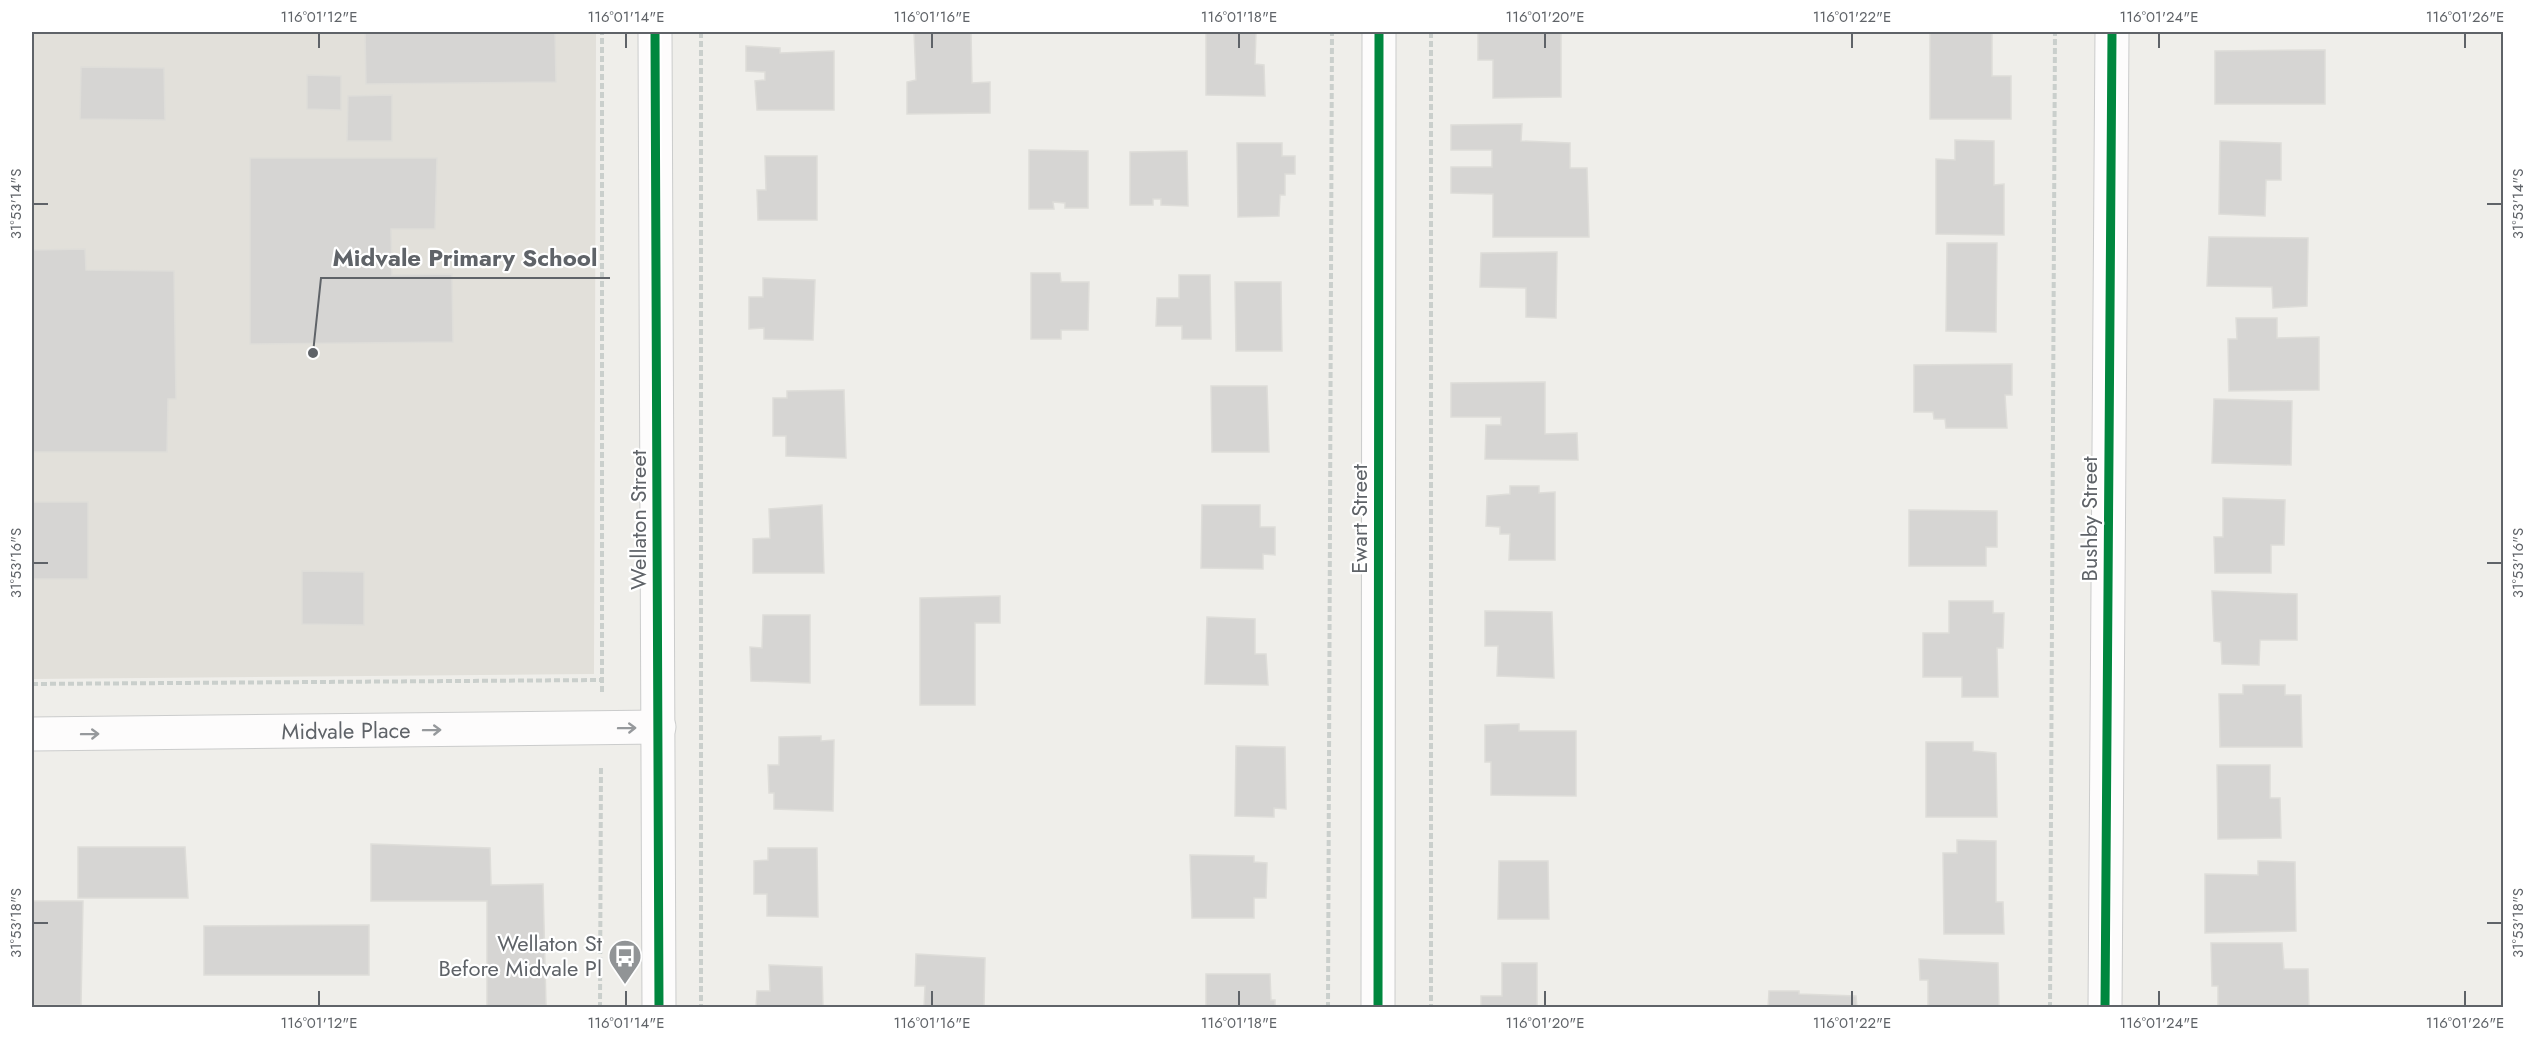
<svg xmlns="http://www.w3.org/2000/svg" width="2535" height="1039" font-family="Jost,sans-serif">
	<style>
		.education { fill: #e2e0da }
		.building { fill: #d6d5d3; stroke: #deddd9; stroke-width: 1.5 }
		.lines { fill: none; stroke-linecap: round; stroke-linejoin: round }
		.street-casing { stroke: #cbcccc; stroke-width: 35 }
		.path { stroke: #cacfcc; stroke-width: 4; stroke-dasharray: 6 3; stroke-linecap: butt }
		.street { stroke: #fdfcfc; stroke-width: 33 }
		.cycleway-casing { stroke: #fff; stroke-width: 13 }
		.cycleway { stroke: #00873e; stroke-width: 9 }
		.oneway { stroke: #96999c }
		.ticks { fill: none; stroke: #5f6368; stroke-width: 2 }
		.labels { text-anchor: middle; stroke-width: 4.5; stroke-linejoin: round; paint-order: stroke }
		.street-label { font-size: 22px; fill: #5f6368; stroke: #fff }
		.poi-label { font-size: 22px; fill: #5f6368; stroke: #fff; text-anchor: end }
		.leader { fill: none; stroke: #5f6368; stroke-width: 2 }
		.callout-dot { fill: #5f6368; stroke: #fff; stroke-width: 2 }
		.callout-label { font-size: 24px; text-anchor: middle; font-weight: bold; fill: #5f6368; stroke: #fff; stroke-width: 4.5; stroke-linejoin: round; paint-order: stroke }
		.neatline { fill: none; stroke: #5f6368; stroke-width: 2 }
		.ticks-label { font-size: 15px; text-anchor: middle; fill: #5f6368 }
	</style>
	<rect width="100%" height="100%" fill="#efeeea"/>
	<polygon class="education" points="32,32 596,32 594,674 32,679"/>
	<g class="building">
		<polygon points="365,32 555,32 556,82 366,84"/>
		<polygon points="914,32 971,32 972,83 990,82 990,113 907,114 907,82 916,80"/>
		<polygon points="1206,32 1256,32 1255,64 1264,65 1265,96 1206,95"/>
		<polygon points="1478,32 1561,32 1561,97 1493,98 1493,60 1478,60"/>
		<polygon points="1930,32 1992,32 1992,76 2011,76 2011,119 1930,119"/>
		<polygon points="746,46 780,48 780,53 834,51 834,110 757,110 755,81 765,80 765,72 746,71"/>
		<polygon points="2325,50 2325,104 2215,104 2215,51"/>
		<polygon points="81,67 164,68 165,120 80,119"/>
		<polygon points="307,75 341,76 341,110 307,109"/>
		<polygon points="392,95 392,141 347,141 348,96"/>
		<polygon points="1522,124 1521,141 1570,143 1570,168 1587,168 1589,237 1493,237 1493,194 1451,193 1451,167 1492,167 1492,150 1451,150 1451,125"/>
		<polygon points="1955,140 1994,141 1994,185 2004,184 2004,235 1936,234 1936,159 1955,160"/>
		<polygon points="2220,141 2281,143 2281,180 2266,180 2265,216 2219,214"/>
		<polygon points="1237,143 1282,143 1282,156 1295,156 1295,174 1285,174 1285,195 1280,195 1279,216 1238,217"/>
		<polygon points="1029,150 1088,151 1088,208 1065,208 1065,203 1053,202 1054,209 1029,209"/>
		<polygon points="1187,151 1188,206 1161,205 1161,199 1153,199 1153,205 1130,205 1130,152"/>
		<polygon points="765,156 817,156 817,220 758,220 757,190 766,190"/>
		<polygon points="250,158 437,158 435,229 391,229 392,275 452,274 453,342 250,344"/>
		<polygon points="2209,237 2308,238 2307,306 2273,308 2272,287 2207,286"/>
		<polygon points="1947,243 1997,243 1996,332 1946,331"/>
		<polygon points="85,249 86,270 174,271 176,399 168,399 167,452 32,452 32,250"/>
		<polygon points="1557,252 1556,318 1526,317 1526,288 1480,287 1481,253"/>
		<polygon points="1031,273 1060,273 1061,282 1089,282 1088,330 1061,330 1061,339 1031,339"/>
		<polygon points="1179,275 1210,275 1211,339 1182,339 1182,326 1156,326 1157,298 1179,298"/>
		<polygon points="763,278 815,280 813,340 764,339 764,328 749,329 749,297 763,297"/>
		<polygon points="1235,282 1281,282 1282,351 1236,351"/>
		<polygon points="2236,318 2277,318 2277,338 2319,337 2319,390 2229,391 2228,339 2237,339"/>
		<polygon points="2012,364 2012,395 2005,395 2007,428 1946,428 1945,419 1934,419 1933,412 1914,412 1914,365"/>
		<polygon points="1545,382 1545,434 1577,433 1578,460 1485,459 1486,425 1501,425 1501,417 1451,417 1451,383"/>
		<polygon points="1211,386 1267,386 1269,452 1212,452"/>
		<polygon points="844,390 846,458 786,456 786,436 773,436 773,398 787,398 787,391"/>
		<polygon points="2214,399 2292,401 2291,465 2212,463"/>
		<polygon points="1510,486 1539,486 1539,493 1555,492 1555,560 1509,560 1510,534 1500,534 1500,527 1486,526 1487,496 1510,494"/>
		<polygon points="2223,498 2285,500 2284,545 2271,545 2271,573 2215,573 2214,537 2223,537"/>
		<rect x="32" y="502" width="56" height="77"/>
		<polygon points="822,505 824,573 753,573 753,539 770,538 769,509"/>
		<polygon points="1202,505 1260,505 1260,527 1275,527 1275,555 1263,554 1263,569 1201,568"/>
		<polygon points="1909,510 1997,511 1997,547 1986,547 1986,566 1909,566"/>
		<polygon points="302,571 364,572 364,625 302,624"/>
		<polygon points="2212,591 2297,594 2297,640 2260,640 2259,665 2222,664 2221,642 2214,641"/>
		<polygon points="1000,596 1000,623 975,623 975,705 920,705 920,598"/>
		<polygon points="1949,601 1993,601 1993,613 2004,613 2003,648 1997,648 1998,697 1962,697 1962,677 1923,677 1923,633 1949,633"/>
		<polygon points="1485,611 1552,612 1554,678 1497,676 1498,646 1485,646"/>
		<polygon points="763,615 810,615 810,683 751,681 750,647 762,648"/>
		<polygon points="1207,617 1255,619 1255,654 1266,654 1268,685 1205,684"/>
		<polygon points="2243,685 2285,685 2285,695 2301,695 2302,747 2220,747 2219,694 2243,694"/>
		<polygon points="1519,724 1519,731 1576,731 1576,796 1491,795 1491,762 1485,762 1485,725"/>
		<polygon points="821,736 821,741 834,740 833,811 774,809 774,793 769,793 768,765 779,765 779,737"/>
		<polygon points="1926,742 1973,742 1973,751 1996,753 1997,817 1926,817"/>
		<polygon points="1236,746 1285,747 1286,809 1274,808 1274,817 1235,816"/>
		<polygon points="2217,765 2270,765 2270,798 2280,798 2281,838 2218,839"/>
		<polygon points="1957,840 1996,841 1996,902 2003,902 2004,934 1944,934 1943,853 1957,853"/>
		<polygon points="371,844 490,848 491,885 543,884 546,1005 487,1007 487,901 371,901"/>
		<polygon points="78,847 185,847 188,898 78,898"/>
		<polygon points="768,848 817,848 818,917 767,916 767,894 754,894 754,861 768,860"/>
		<polygon points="1190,855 1254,856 1254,862 1267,863 1266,898 1254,898 1254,918 1192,918"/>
		<polygon points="1499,861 1548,861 1549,919 1498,919"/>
		<polygon points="2258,861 2295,862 2296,931 2205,933 2205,874 2258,875"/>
		<polygon points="32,901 83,901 81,1005 32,1005"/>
		<polygon points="369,925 369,975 204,975 204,926"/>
		<polygon points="2211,943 2282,943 2284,969 2308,969 2309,1008 2218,1008 2218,986 2212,986"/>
		<polygon points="916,954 985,958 984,1008 924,1008 925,986 915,986"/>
		<polygon points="1919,959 1998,963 1999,1008 1928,1008 1928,980 1920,980"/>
		<polygon points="1502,963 1537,963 1537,1008 1481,1008 1481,996 1502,996"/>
		<polygon points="769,965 822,967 823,1008 756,1008 757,991 770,991"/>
		<polygon points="1206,974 1270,974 1271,1000 1275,1000 1275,1008 1206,1008"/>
		<polygon points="1769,991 1799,991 1799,994 1856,996 1857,1008 1768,1008"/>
	</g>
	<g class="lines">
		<defs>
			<g id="street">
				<polyline points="655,32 659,1008"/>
				<path id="s1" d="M32 734 659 727"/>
				<polyline points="1378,1008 1379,32"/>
				<polyline points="2105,1008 2112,32"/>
			</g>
		</defs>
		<use href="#street" class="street-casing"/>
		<g class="path">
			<polyline points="701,32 701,1008"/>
			<polyline points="1431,32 1431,1008"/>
			<polyline points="32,684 602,680"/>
			<polyline points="602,692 602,32"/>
			<polyline points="600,1008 601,765"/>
			<polyline points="1328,1008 1332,32"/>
			<polyline points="2050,1008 2055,32"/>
		</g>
		<use href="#street" class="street"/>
		<defs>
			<g id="cycleway">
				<polyline points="655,32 659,1008"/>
				<polyline points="1378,1008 1379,32"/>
				<polyline points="2105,1008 2112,32"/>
			</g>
		</defs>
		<use href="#cycleway" class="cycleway-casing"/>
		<use href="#cycleway" class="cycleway"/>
	</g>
	<defs><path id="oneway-shaft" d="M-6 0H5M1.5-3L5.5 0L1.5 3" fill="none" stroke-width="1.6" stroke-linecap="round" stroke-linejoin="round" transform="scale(1.5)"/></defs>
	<g class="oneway">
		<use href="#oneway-shaft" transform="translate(627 728) rotate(-1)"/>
		<use href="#oneway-shaft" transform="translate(432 730) rotate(-1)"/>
		<use href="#oneway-shaft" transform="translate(90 734) rotate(-1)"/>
	</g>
	<path class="ticks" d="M319 33V48M626 33V48M932 33V48M1239 33V48M1545 33V48M1852 33V48M2159 33V48M2465 33V48M33 204H48M2487 204H2502M33 563H48M2487 563H2502M33 923H48M2487 923H2502M319 991V1006M626 991V1006M932 991V1006M1239 991V1006M1545 991V1006M1852 991V1006M2159 991V1006M2465 991V1006"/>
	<defs>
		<symbol id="bus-pin" viewBox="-11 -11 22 30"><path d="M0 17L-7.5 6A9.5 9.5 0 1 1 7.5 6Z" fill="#919496" stroke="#fff"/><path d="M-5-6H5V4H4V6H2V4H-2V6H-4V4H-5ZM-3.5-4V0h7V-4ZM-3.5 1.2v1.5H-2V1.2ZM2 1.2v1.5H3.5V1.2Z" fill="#fff"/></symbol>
	</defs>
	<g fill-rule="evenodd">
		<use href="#bus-pin" x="606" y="937" width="38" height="52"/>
	</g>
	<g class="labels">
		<g class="street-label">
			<text transform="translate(1359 519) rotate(-90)" y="8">Ewart Street</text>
			<text transform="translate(2089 519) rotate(-90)" y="8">Bushby Street</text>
			<text transform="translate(638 520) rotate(-90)" y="8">Wellaton Street</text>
			<text dy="8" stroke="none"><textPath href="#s1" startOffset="314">Midvale Place</textPath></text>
		</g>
		<g class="poi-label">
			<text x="602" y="951">Wellaton St<tspan x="602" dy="25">Before Midvale Pl</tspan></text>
		</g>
	</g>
	<path class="leader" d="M313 353L321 278H610"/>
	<circle class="callout-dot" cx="313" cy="353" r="6"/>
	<g class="callout-label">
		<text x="465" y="266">Midvale Primary School</text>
	</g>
	<rect width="2535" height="1039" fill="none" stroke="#ffffff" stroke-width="66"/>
	<rect x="33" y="33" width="2469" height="973" class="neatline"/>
	<g class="ticks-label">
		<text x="319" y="22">116°01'12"E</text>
		<text x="626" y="22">116°01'14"E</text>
		<text x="932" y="22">116°01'16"E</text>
		<text x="1239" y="22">116°01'18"E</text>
		<text x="1545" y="22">116°01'20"E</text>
		<text x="1852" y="22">116°01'22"E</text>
		<text x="2159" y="22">116°01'24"E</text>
		<text x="2465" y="22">116°01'26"E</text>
		<text transform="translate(16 204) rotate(-90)" y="5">31°53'14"S</text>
		<text transform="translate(2518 204) rotate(-90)" y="5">31°53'14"S</text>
		<text transform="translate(16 563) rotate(-90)" y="5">31°53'16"S</text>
		<text transform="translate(2518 563) rotate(-90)" y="5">31°53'16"S</text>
		<text transform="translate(16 923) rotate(-90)" y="5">31°53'18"S</text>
		<text transform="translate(2518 923) rotate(-90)" y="5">31°53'18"S</text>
		<text x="319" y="1028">116°01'12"E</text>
		<text x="626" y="1028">116°01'14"E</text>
		<text x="932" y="1028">116°01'16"E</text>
		<text x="1239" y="1028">116°01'18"E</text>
		<text x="1545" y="1028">116°01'20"E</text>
		<text x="1852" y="1028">116°01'22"E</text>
		<text x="2159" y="1028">116°01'24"E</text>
		<text x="2465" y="1028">116°01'26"E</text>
	</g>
</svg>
